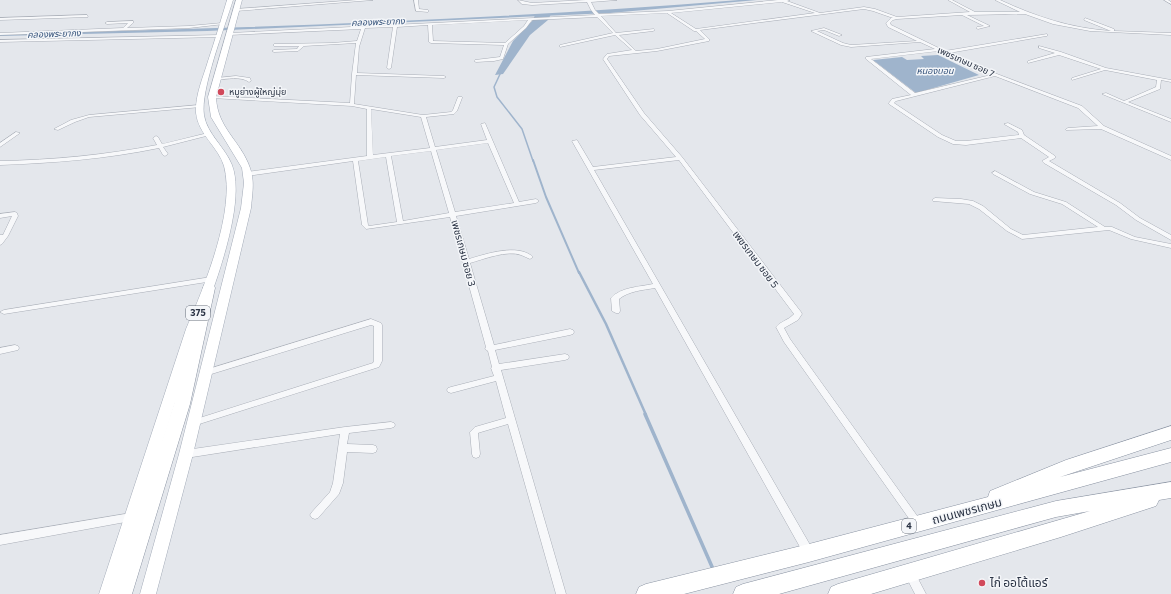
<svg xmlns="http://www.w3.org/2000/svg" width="1171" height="594" font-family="Commissioner,'Noto Sans Thai',sans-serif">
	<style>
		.water { fill: #9fb4cc }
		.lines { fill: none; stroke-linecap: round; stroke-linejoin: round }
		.stream-far3 { stroke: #9fb4cc; stroke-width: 1.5 }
		.stream-far2 { stroke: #9fb4cc; stroke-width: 2 }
		.stream-far1 { stroke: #9fb4cc; stroke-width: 2.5 }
		.stream { stroke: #9fb4cc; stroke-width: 3.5 }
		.canal { fill: #9fb4cc; fill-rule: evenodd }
		.street-casing { stroke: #a9aeb7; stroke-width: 1 }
		.primary-casing { stroke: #a3abb8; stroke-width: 1 }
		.highway-casing { stroke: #8b94a3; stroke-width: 1 }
		.street { fill: #f7f8fa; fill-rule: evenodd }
		.primary { fill: #fff; fill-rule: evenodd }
		.highway { fill: #fff; fill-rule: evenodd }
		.poi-dot { fill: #d1495b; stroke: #f4f6f9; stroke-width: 1.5 }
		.labels { text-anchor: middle; stroke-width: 3; stroke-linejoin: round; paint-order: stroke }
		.far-water-label { font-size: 9px; font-style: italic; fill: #34527a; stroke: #f4f6f9 }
		.far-street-label { font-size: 9px; fill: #2b3445; stroke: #f4f6f9 }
		.far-poi-label { font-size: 9px; fill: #2b3445; stroke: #f4f6f9; text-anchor: start }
		.shield { fill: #f4f6f9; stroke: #676e7b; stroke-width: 1 }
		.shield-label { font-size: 9px; font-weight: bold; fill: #2b3445 }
		.street-label { font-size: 10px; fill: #2b3445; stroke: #f4f6f9 }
		.near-street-label { font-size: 12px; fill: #2b3445; stroke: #f4f6f9 }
		.near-poi-label { font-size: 12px; fill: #2b3445; stroke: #f4f6f9; text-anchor: start }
	</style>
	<rect width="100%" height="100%" fill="#e4e7ec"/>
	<g class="water">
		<polygon points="551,14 548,20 530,35 503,74 495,75 513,41 533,20 535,15"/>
		<polygon points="938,55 979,75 916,93 873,60 902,57 907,60 924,59 921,56"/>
	</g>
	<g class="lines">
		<polyline class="stream-far3" points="501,72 494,87 497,97 522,129 533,161"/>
		<polyline class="stream-far2" points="533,160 546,197 579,273"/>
		<polyline class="stream-far1" points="579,272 606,324 646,415"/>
		<polyline class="stream" points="645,414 713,569"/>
		<path class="canal" d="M739 0H757L610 13 207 31 0 36V34C247 28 494 20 739 0Z"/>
		<defs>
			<g id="street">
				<polygon points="357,0 373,0 236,11 234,10 236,9"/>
				<polygon points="414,0 418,0 419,9 428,10 428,12 416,11"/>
				<path d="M518 0 532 3 586 0H617L591 2 595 10 599 14 668 11 778 0H790L787 1 820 13 864 7 875 9 897 17 970 12 948 0H952L975 12H1020L995 0H1000C1037 17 1070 28 1111 31L1084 20 1085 18 1114 29V31L1171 33V35L1090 31 1053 24 1025 14 967 15 990 26 978 29 976 28 977 27 984 26 962 15 897 19 893 20 890 23 891 25 945 51 1047 34V36H1046L949 53 997 74 1082 106 1104 126 1171 156V160L1101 129 1066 130V129L1068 128 1098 126 1078 108 995 76 896 101 894 103 942 135 956 141H966L1019 135 1018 132 1004 124 1008 123 1022 130 1024 135 1055 156V158L1049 161 1120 203 1140 218 1171 235V240L1136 220 1116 205 1044 163 1042 161 1049 157 1021 138 966 145 953 144 938 137 889 104V103L892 99 911 95 866 59V57L935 49 920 42 851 47 841 45 811 31 824 28 842 35 839 36 824 30 817 31 843 43 851 45 917 41 888 27 886 23 891 18H893L873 11 864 9 700 30 709 39V41L657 51 609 56 607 59 644 113 682 157 801 312 802 314 798 320 784 328 790 339 923 524 921 527 918 528 915 527 784 342 776 327C781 321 789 320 794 314L679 160 594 170 813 550 814 553 813 556 809 558 805 556 655 288C643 290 629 291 619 299L620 311 619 313H616L612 311 611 298C621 287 639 287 653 284L572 141 577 140 593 167 676 157 640 115 603 59 607 54 632 50 615 35 560 47V45L613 33 597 17 532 20 526 28 508 44 503 59 494 61 476 62 474 61 475 60 500 57 504 45 431 43 429 42 428 25 397 27 391 68 389 69 387 68 393 27 365 28 359 47 357 73 444 76 446 77 444 78 356 75 354 104 423 115 451 112 453 110 458 97H462V98L457 111 454 114 426 117 435 147 487 140 481 124 485 123 519 202 536 199 539 201 536 203 456 216 469 259C486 254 518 243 533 257L530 259C527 258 524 256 521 255 507 250 484 259 470 263L494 345 570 329 573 330 574 332 573 334 570 335 495 350 499 364 565 354 568 355 569 357 568 359 565 360 501 370 566 594H556L508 424 481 432 478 433 480 454 479 457 476 458 473 457 472 454 470 432 475 427 506 418 496 381 451 393 448 392 447 390 448 388 451 387 494 376 491 368 492 367 488 351 485 349 486 347 450 217 366 229 362 225 353 161 247 176 244 174 247 172 367 156V109L352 106 212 98 210 97 212 96 350 103 352 74 356 43 304 46 298 51 274 52 272 51 274 50 297 49 299 46H274V44H275L332 43 357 41 361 29 229 35V33H230L595 15 591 10 587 2 532 5 522 4ZM782 2 815 13 696 29 671 13ZM667 13 694 31H696L705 39 657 49 636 51 619 35 653 31 655 30 654 29 616 33 601 16ZM528 20 524 26 505 43 433 41 432 25ZM939 51 991 75 915 93 871 59ZM371 109 421 117 430 148 373 155ZM488 143 514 203 455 212 436 150ZM431 151 449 213 403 221 391 156ZM386 157 397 222 369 226 368 225 358 161Z"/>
				<polygon points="1164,0 1168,0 1171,2 1171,4"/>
				<polygon points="87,15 88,17 0,20 0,18"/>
				<polygon points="133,21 133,23 127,28 189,26 222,23 224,24 189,28 0,35 0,33 123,28 128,23 107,24 105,23 107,22"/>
				<polygon points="219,35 220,35 220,37 0,42 0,40"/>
				<polygon points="1039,46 1061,52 1106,68 1171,80 1171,82 1161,80 1160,89 1128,102 1171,119 1171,122 1102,94 1106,93 1124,101 1156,87 1157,80 1105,70 1072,80 1072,78 1101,69 1059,55 1028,63 1028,61 1055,53 1039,48"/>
				<path d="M236 76 250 78 251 81 249 82C241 76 227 79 217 80L215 79 217 78Z"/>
				<polygon points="199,105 201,106 201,107 89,117 75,122 58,130 54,129 71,120 89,115"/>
				<polygon points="16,132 20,133 0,147 0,143"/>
				<path d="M208 133H210V135L163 147 168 154 165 156 163 155 159 148C106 159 53 163 0 165V161C53 160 105 155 157 145L153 138 156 136 158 137 162 144Z"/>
				<polygon points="995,171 1034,192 1066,202 1105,227 1112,227 1135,237 1171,244 1171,248 1131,239 1109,230 1022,239 1007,231 979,209 969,204 933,201 932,200 935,198 961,199 973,201 983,206 1011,229 1023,235 1098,227 1062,204 1030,194 993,174 992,173"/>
				<polygon points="15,212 17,213 18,216 8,236 2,244 0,245 0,235 3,235 12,216 0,218 0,214"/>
				<polygon points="211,277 213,277 214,279 213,281 4,314 0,312 4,310"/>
				<polygon points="371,319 381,323 382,325 382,361 379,367 193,426 190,425 189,423 190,421 373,363 374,361 374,326 371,325 205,376 202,375 201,373 202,371"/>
				<polygon points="15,345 18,346 19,348 18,350 0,354 0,348"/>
				<polygon points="391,422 394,423 395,425 394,427 391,428 349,433 347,444 373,445 376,446 377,449 376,452 373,453 347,452 343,483 339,494 318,518 315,519 312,518 310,515 312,512 330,492 333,483 340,434 186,458 183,457 182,454 183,451 186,450 345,427"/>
				<polygon points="131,513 134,514 136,517 134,520 131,521 0,545 0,535"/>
				<polygon points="909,568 913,569 926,594 915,594 904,573 905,569"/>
			</g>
			<g id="primary">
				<path d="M227 0H233C225 26 200 91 204 115 207 134 225 147 232 165 247 203 213 292 198 329L115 594H99L186 329C204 287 236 211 224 166 219 148 198 134 196 113 195 95 203 78 208 61 215 40 221 20 227 0Z"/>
				<path d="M236 0H242L216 97C217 128 241 141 250 168 255 181 252 195 251 208L193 454 156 594H140L179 454 241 208 244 183 242 168 211 117 208 97Z"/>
			</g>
			<g id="highway">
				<polygon points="209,284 214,285 215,288 190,404 132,594 112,594 174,404 203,288 204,285"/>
				<polygon points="1171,426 1171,440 1060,477 1171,448 1171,462 809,562 684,594 636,594 639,587 646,584 809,544 988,497 990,491 1066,460"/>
				<polygon points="1171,482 1171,498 1159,500 1156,506 1061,537 871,594 828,594 831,587 838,584 1090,511 1056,517 779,594 733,594 736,587 743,584 1056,501"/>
			</g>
		</defs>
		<use href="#street" class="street-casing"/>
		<use href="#primary" class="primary-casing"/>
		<use href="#highway" class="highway-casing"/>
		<use href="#street" class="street"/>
		<use href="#primary" class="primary"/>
		<use href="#highway" class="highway"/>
	</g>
	<g class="poi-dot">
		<circle cx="221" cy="92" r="4"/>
		<circle cx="982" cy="583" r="4"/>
	</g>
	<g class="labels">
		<g class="far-water-label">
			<text transform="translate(378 22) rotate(-2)" y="3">คลองพระยากง</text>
			<text transform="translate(54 34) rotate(-2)" y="3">คลองพระยากง</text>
			<text x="935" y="74">หนองบอน</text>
		</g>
		<g class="far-street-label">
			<text transform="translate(966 62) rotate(24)" y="3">เพชรเกษม ซอย 7</text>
		</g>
		<g class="far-poi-label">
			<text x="229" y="95">หมูย่างผู้ใหญ่มุ่ย</text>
		</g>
		<g class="shield">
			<rect x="186" y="306" width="24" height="14" rx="3"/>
			<rect x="902" y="519" width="14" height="14" rx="3"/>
		</g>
		<g class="shield-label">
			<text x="198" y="316">375</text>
			<text x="909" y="529">4</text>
		</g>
		<g class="street-label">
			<text transform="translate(464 253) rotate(75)" y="4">เพชรเกษม ซอย 3</text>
			<text transform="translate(756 259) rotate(53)" y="4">เพชรเกษม ซอย 5</text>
		</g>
		<g class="near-street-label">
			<text transform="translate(967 511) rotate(-15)" y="4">ถนนเพชรเกษม</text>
		</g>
		<g class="near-poi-label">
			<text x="990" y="587">ไก่ ออโต้แอร์</text>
		</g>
	</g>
</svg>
